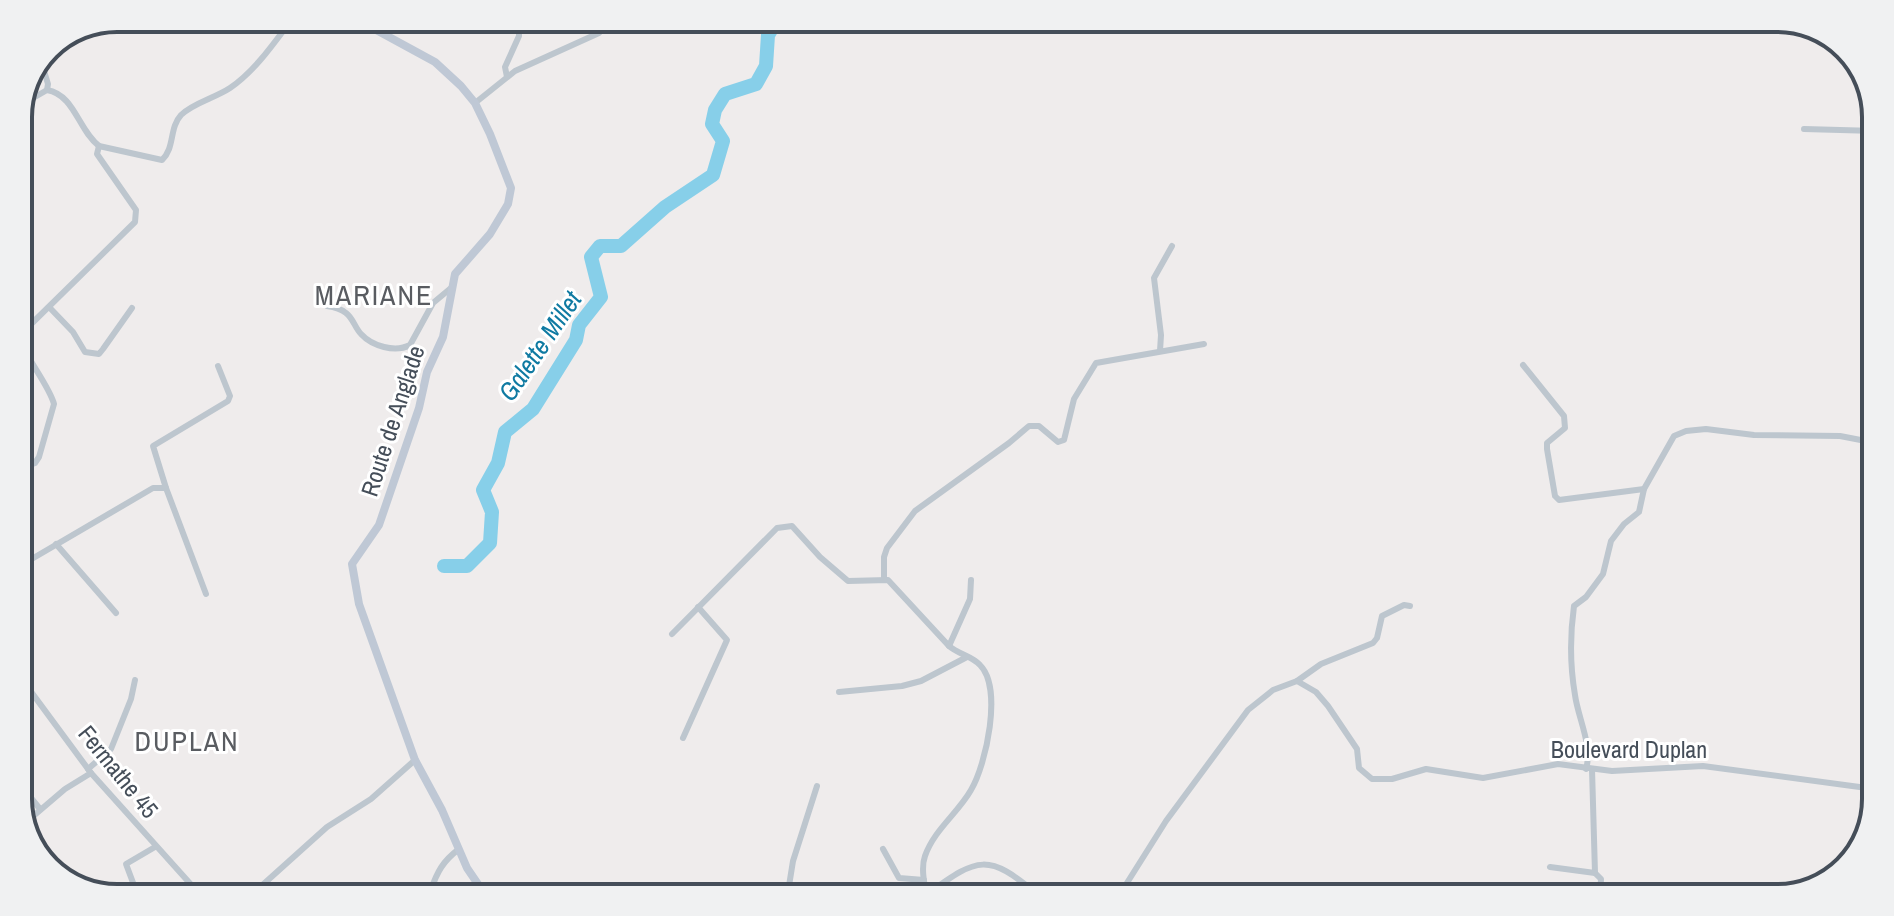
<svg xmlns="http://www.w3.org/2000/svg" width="1894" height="916" font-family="'Archivo Narrow',sans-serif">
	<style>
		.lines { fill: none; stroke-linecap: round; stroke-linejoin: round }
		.river { stroke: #87cfe9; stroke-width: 14 }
		.street { stroke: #bdc6ce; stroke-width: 6 }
		.secondary { stroke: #bfc8d5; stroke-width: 8 }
		.labels { text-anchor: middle; stroke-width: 6; stroke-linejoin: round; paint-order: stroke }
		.street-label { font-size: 24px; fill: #454e59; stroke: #fff }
		.water-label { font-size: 26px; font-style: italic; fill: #0f7aa2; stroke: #fff }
		.quarter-label { font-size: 28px; letter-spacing: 2px; fill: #595c61; stroke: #fff }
		.rim { fill: none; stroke: #454e59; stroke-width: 4 }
	</style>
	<rect width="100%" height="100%" fill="#efecec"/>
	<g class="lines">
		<polyline class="river" points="444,566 467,566 490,543 492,512 483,490 498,463 505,432 533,409 576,340 579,325 601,297 591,257 600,246 621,246 665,207 713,175 723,141 712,124 715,110 725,94 756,84 766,66 768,35 776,22"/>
		<g class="street">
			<polyline points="507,77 505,67 519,36 519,20"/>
			<path d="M47 90C75 95 78 130 99 146"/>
			<polyline points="475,103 515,71 599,33"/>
			<polyline points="21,105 47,90 48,84 41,61"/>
			<polyline points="1804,129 1876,131"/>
			<path d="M327 306C334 307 340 308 346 313 353 318 355 328 361 334 372 346 395 353 410 345L433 303 451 288"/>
			<polyline points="50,308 73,332 85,352 99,354 103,349 132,308"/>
			<polyline points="1160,351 1161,335 1154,278 1172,246"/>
			<polyline points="1523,365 1564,416 1565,428 1547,443 1547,449 1555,496 1559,500 1644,489"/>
			<path d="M18 470 35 463 39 457 54 404C49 384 18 348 20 335L135 222 136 210 97 154 99 146 162 160C175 148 169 128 181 115 193 103 215 98 230 88 255 71 274 43 292 19"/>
			<polyline points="166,488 153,446 228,401 230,396 218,366"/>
			<polyline points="56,544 116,613"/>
			<polyline points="18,567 153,488 166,488 206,594"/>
			<polyline points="884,579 884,557 887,548 915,511 1009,443 1029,426 1039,426 1058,442 1064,440 1074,399 1096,363 1204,344"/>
			<path d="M672 634 777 528 792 526 820 557 848 581 888 580 949 646C958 654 972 656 980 665 1003 688 986 765 971 790 958 813 934 830 925 856 921 867 924 882 926 893"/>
			<polyline points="949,646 970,599 971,580"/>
			<polyline points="18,674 91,773 195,889"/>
			<polyline points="1297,681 1321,664 1373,643 1377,638 1382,616 1404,605 1410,606"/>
			<polyline points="839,692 902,686 921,681 967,657"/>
			<polyline points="683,738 727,640 698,607"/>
			<polyline points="88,769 111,749 131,699 135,680"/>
			<path d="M1586 769C1593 746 1578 718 1575 695 1570 666 1570 635 1574 606L1586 597 1603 574 1611 541 1624 524 1639 512 1644 489 1674 436 1686 431 1706 429 1754 435 1840 436 1871 442"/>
			<polyline points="1592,769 1595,873 1601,879 1600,897"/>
			<polyline points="18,782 40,809"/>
			<polyline points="24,824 65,789 91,773"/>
			<polyline points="883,849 899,878 924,880"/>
			<polyline points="1550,867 1595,873"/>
			<polyline points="135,888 126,864 155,847"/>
			<polyline points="258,889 327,827 371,799 415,760"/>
			<path d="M431 890C437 872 443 861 459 849"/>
			<polyline points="788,892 793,861 817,786"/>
			<path d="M929 893C978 857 988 853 1037 894"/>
			<polyline points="1120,894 1166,821 1248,710 1273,690 1297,681 1316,692 1328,706 1357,749 1359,768 1372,779 1392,779 1426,769 1483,778 1558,764 1612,771 1703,766 1867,788"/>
		</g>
		<polyline class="secondary" points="356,19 435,62 461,86 475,103 490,134 511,188 508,204 490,234 455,274 443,337 427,372 419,408 379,525 352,564 359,604 415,760 442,810 467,868 482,890"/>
	</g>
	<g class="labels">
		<g class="street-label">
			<text transform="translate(393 421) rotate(-72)" y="8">Route de Anglade</text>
			<text x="1629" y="758">Boulevard Duplan</text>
			<text transform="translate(118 772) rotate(51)" y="8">Fermathe 45</text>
		</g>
		<g class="water-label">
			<text transform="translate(540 346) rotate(-56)" y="9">Galette Millet</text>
		</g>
		<g class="quarter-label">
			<text x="374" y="305">MARIANE</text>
			<text x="187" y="751">DUPLAN</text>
		</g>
	</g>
	<path d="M0 0H1894V916H0ZM117 32H1777A85 85 0 0 1 1862 117V799A85 85 0 0 1 1777 884H117A85 85 0 0 1 32 799V117A85 85 0 0 1 117 32Z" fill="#f0f1f2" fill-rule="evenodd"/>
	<path class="rim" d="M117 32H1777A85 85 0 0 1 1862 117V799A85 85 0 0 1 1777 884H117A85 85 0 0 1 32 799V117A85 85 0 0 1 117 32Z"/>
</svg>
